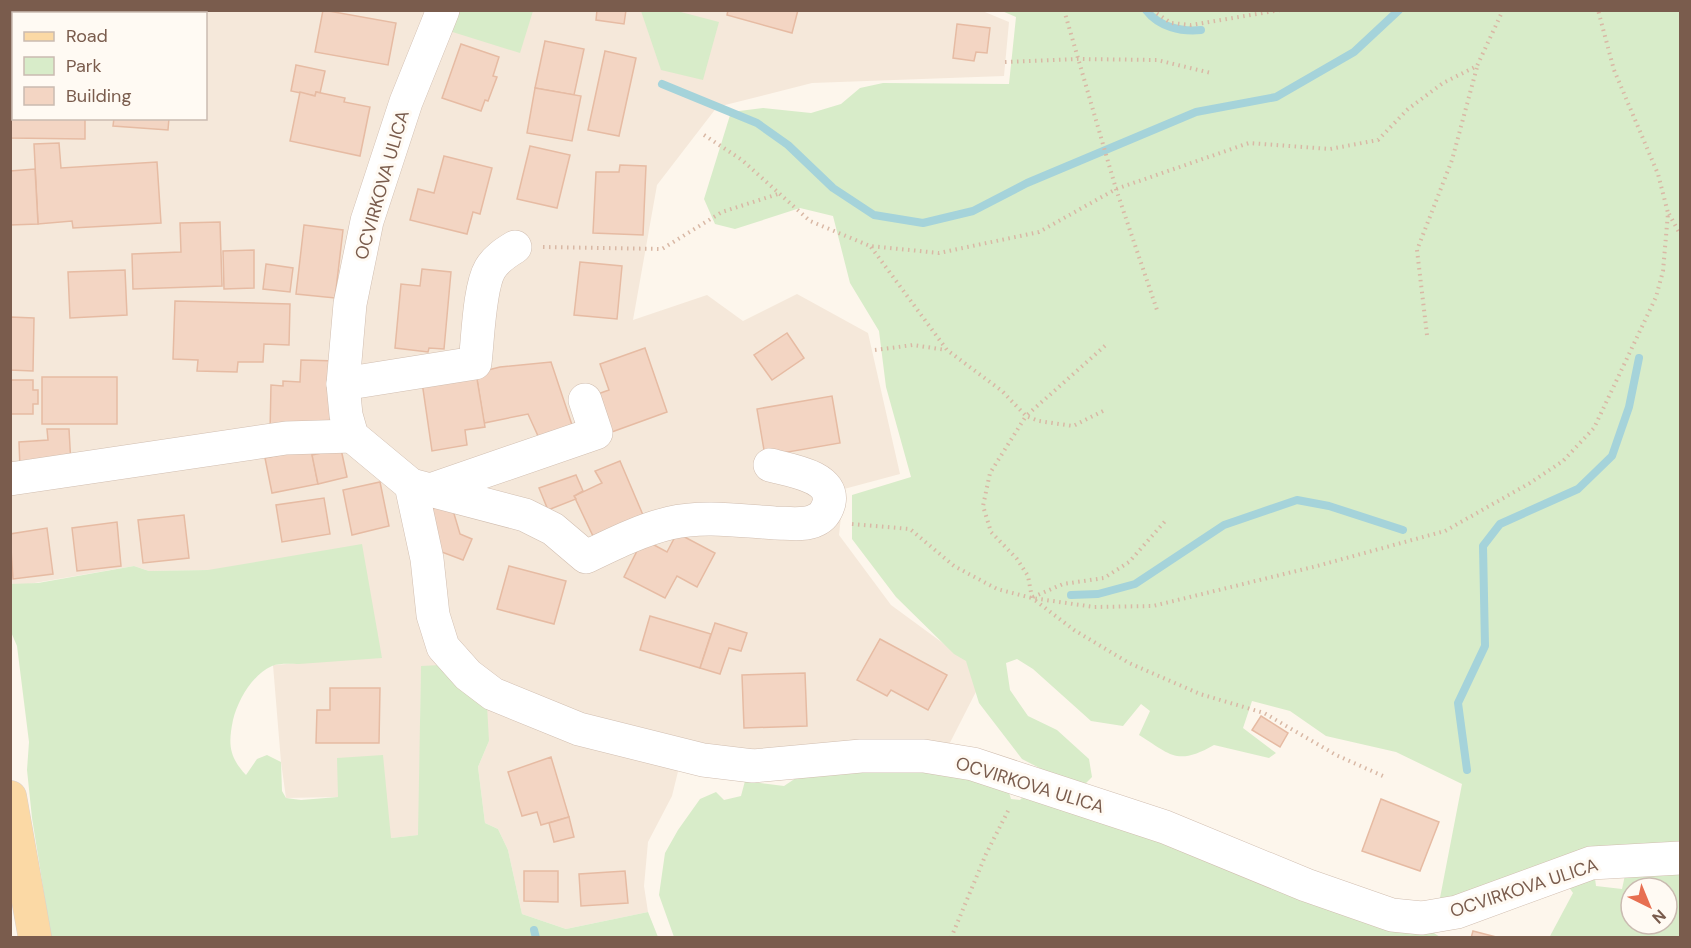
<svg xmlns="http://www.w3.org/2000/svg" width="1691" height="948" font-family="'DM Sans',sans-serif">
	<style>
		.residential { fill: #f5e8da; fill-rule: evenodd }
		.green { fill: #d8ecc9; fill-rule: evenodd }
		.lines { fill: none; stroke-linecap: round; stroke-linejoin: round }
		.stream { stroke: #a5d3da; stroke-width: 8 }
		.building { fill: #f3d5c3; stroke: #e6bba3; stroke-width: 1.5 }
		.minor-casing { stroke: #d1beb0; stroke-width: 34 }
		.major-casing { stroke: #dad1cd; stroke-width: 34 }
		.path { stroke: #d9b8a5; stroke-width: 4; stroke-dasharray: 1.5 4.5; stroke-linecap: butt }
		.minor { stroke: #fff; stroke-width: 33 }
		.major { stroke: #fbd9a5; stroke-width: 33 }
		.labels { text-anchor: middle; stroke-width: 6; stroke-linejoin: round; paint-order: stroke }
		.street-label { font-size: 18px; fill: #7a5c4d; stroke: #fffaf3 }
	</style>
	<rect width="100%" height="100%" fill="#fdf6ec"/>
	<path class="residential" d="M980 10 1009 22 1004 76 812 83 717 107 657 185 633 320 707 295 743 321 797 294 868 333 900 474 844 489 839 535 891 605 985 674 905 831 763 756 684 747 672 796 648 842 644 886 648 912 566 929 522 914 508 850 498 829 485 823 478 767 489 741 421 667 419 835 391 838 338 797 286 798 281 762 273 665 382 657 208 570 149 571 134 566 11 587V11ZM14 14H206V118H14Z"/>
	<g class="green">
		<polygon points="450,11 533,11 520,53 443,29"/>
		<polygon points="641,11 677,11 719,22 703,80 661,70"/>
		<path d="M1002 11H1680V848L1439 903 1462 784 1396 752 1326 736 1290 711 1252 701 1243 728 1276 753 1269 758 1214 745C1177 766 1171 755 1139 735L1150 711 1141 704 1123 726 1091 721 1033 669 1017 659 1006 663 1010 690 1028 716 1057 730 1089 759 1092 777 1080 789 1022 759 979 703 966 661 954 654 896 597 852 539V495L911 477 886 387 879 331 850 283 833 216 800 208 735 229 715 224 704 199 731 112 763 108 811 113 841 104 860 88 883 83 1009 84 1016 17Z"/>
		<path d="M362 544 382 658C354 660 327 662 299 664 291 664 279 663 272 666 252 675 238 700 233 720 228 744 229 757 246 775L257 759 267 755 281 762 282 791 286 798 301 800 338 797 337 758 383 755 391 838 418 835 421 666 441 665 487 705 489 741 478 767 485 823 498 829 508 850 522 914 566 929 648 912 658 937H51L32 818 27 770 29 742 17 646 11 632 10 584 38 583 134 566 149 571 208 570Z"/>
		<polygon points="875,764 1006,783 1011,799 1020,800 1030,789 1431,931 1440,937 674,937 659,895 665,853 678,830 700,799 716,792 724,800 741,796 745,781 784,786 799,776"/>
		<path d="M1680 865V937L1549 938 1573 893 1564 880 1594 871 1596 886 1622 889 1627 866ZM1631 888H1667V924H1631Z"/>
	</g>
	<g class="lines">
		<g class="stream">
			<path d="M1146 10C1159 27 1181 32 1201 30"/>
			<polyline points="662,84 757,123 788,145 833,188 874,215 923,223 973,211 1027,183 1196,112 1276,97 1354,52 1399,10"/>
			<polyline points="1071,595 1098,594 1135,584 1224,525 1297,500 1329,506 1403,530"/>
			<polyline points="1467,770 1458,703 1485,646 1483,546 1500,524 1578,489 1612,456 1629,407 1639,358"/>
			<polyline points="534,930 536,938"/>
		</g>
	</g>
	<g class="building">
		<polygon points="101,10 173,10 173,14 117,14"/>
		<polygon points="323,10 396,23 388,65 315,52"/>
		<polygon points="597,10 626,10 624,24 596,20"/>
		<polygon points="728,10 798,10 792,33 727,15"/>
		<polygon points="10,18 14,18 14,67 10,68"/>
		<polygon points="957,24 990,28 987,53 976,52 974,61 953,58"/>
		<polygon points="545,41 584,49 574,95 535,88"/>
		<polygon points="461,44 499,57 493,76 497,77 488,101 485,100 481,111 442,98"/>
		<polygon points="605,51 636,58 619,136 588,130"/>
		<polygon points="296,65 325,71 320,93 316,92 315,96 291,91"/>
		<polygon points="10,68 14,68 14,118 85,118 85,139 10,138"/>
		<polygon points="535,88 581,96 572,141 527,133"/>
		<polygon points="300,92 315,96 316,92 345,98 344,102 370,107 360,156 290,141"/>
		<polygon points="114,118 169,118 168,130 113,126"/>
		<polygon points="59,143 61,168 157,162 161,223 73,228 72,221 38,224 34,144"/>
		<polygon points="530,146 570,155 557,208 517,199"/>
		<polygon points="444,156 492,168 480,214 473,212 467,234 410,220 418,189 434,193"/>
		<polygon points="620,165 646,166 643,235 593,233 596,172 619,172"/>
		<polygon points="35,169 38,224 10,225 10,171"/>
		<polygon points="220,222 222,286 133,289 132,254 181,252 180,223"/>
		<polygon points="304,225 343,230 335,298 296,294"/>
		<polygon points="254,250 254,288 224,289 223,251"/>
		<polygon points="580,262 622,266 617,319 574,315"/>
		<polygon points="266,264 293,268 290,292 263,289"/>
		<polygon points="422,269 451,272 444,349 429,348 428,352 395,348 401,284 420,286"/>
		<polygon points="125,270 127,315 70,318 68,272"/>
		<polygon points="175,301 290,304 289,345 264,344 263,362 238,362 237,372 197,371 198,360 173,359"/>
		<polygon points="10,317 34,318 33,371 10,370"/>
		<polygon points="787,333 804,358 772,380 754,355"/>
		<polygon points="645,348 667,412 609,433 595,395 609,390 600,364"/>
		<polygon points="301,360 337,361 336,434 270,433 271,385 283,386 283,381 300,382"/>
		<polygon points="551,362 573,428 539,438 528,414 484,423 476,373 500,367"/>
		<polygon points="476,373 485,427 465,430 467,445 432,451 422,382"/>
		<rect x="42" y="377" width="75" height="47"/>
		<polygon points="10,380 33,380 33,390 38,390 38,404 33,404 33,414 10,414"/>
		<polygon points="832,396 840,443 765,456 757,409"/>
		<polygon points="47,429 69,429 71,465 20,468 19,442 48,440"/>
		<polygon points="311,448 318,484 272,493 265,458"/>
		<polygon points="341,449 347,477 318,484 312,455"/>
		<polygon points="620,461 643,515 593,536 574,496 602,483 595,471"/>
		<polygon points="576,475 583,491 574,496 576,499 548,510 539,488"/>
		<polygon points="380,482 389,526 352,535 343,490"/>
		<polygon points="324,498 330,534 282,542 276,505"/>
		<polygon points="445,505 452,507 460,534 472,539 463,560 439,551 426,511"/>
		<polygon points="184,515 189,558 143,563 138,520"/>
		<polygon points="117,522 121,566 77,571 72,528"/>
		<polygon points="47,528 53,574 13,579 10,534"/>
		<polygon points="677,533 715,553 697,587 677,576 665,598 624,577 643,539 667,552"/>
		<polygon points="509,566 566,581 554,624 497,609"/>
		<polygon points="650,616 711,634 700,668 640,650"/>
		<polygon points="715,623 747,633 741,651 729,648 720,674 700,668"/>
		<polygon points="880,639 947,675 928,710 891,690 887,696 857,680"/>
		<polygon points="805,673 807,726 744,728 742,675"/>
		<polygon points="330,688 380,688 379,743 316,743 317,710 330,710"/>
		<polygon points="1261,716 1288,733 1280,747 1252,730"/>
		<polygon points="551,757 569,817 541,825 537,812 522,816 508,772"/>
		<polygon points="1381,799 1439,822 1420,871 1362,851"/>
		<polygon points="569,817 574,837 554,842 549,823"/>
		<polygon points="524,871 558,871 558,902 524,901"/>
		<polygon points="625,871 628,903 581,906 579,874"/>
		<polygon points="1473,931 1500,938 1471,938"/>
	</g>
	<g class="lines">
		<defs>
			<g id="minor">
				<polyline points="443,10 406,102 367,221 350,304 343,384 346,415 352,436 411,485 427,559 433,615 443,647 468,675 493,694 579,729 703,760 753,766 861,756 924,756 973,764 1165,827 1306,885 1392,915 1422,918 1457,912 1591,863 1680,858"/>
				<path d="M343 384 475 363C478 339 479 288 490 269 496 259 505 253 515 247"/>
				<polyline points="10,479 286,438 352,436"/>
				<path d="M411 485 525 515 553 529 586 557C613 544 641 530 670 523 703 515 742 521 775 523 787 523 805 526 816 520 823 517 827 510 829 503 835 476 788 470 770 465"/>
				<polyline points="430,490 596,433 585,400"/>
			</g>
			<polyline id="major" points="10,797 35,938"/>
		</defs>
		<use href="#minor" class="minor-casing"/>
		<use href="#major" class="major-casing"/>
		<g class="path">
			<polyline points="1064,10 1116,189 1158,313"/>
			<polyline points="1152,10 1171,23 1191,25 1281,10"/>
			<polyline points="1005,62 1077,59 1157,60 1211,73"/>
			<polyline points="704,135 742,160 810,221 870,246 939,253 1039,232 1116,189 1249,143 1330,149 1378,140 1408,109 1443,83 1477,66 1503,10"/>
			<polyline points="1669,214 1680,234"/>
			<polyline points="543,247 662,249 722,212 778,194"/>
			<polyline points="871,247 947,350 1002,391 1026,416 990,473 983,506 991,532 1017,559 1028,576 1032,598 1074,630 1129,663 1200,694 1264,713 1336,755 1383,776"/>
			<polyline points="1427,335 1417,250 1452,160 1477,67"/>
			<polyline points="875,350 913,345 946,350"/>
			<polyline points="1103,411 1073,426 1039,421 1026,416 1107,344"/>
			<polyline points="852,524 910,529 954,566 997,589 1032,598 1094,607 1153,606 1317,566 1445,531 1530,483 1563,461 1594,428 1656,297 1663,271 1668,213 1658,174 1614,70 1598,10"/>
			<polyline points="1033,597 1063,584 1104,578 1129,562 1167,519"/>
			<polyline points="951,938 986,854 1010,807"/>
		</g>
		<use href="#minor" class="minor"/>
		<use href="#major" class="major"/>
	</g>
	<g class="labels">
		<g class="street-label">
			<text transform="translate(382 185) rotate(-74)" y="6">OCVIRKOVA ULICA</text>
			<text transform="translate(1030 785) rotate(17)" y="6">OCVIRKOVA ULICA</text>
			<text transform="translate(1524 888) rotate(-18)" y="6">OCVIRKOVA ULICA</text>
		</g>
	</g>
	<rect width="1691" height="948" fill="none" stroke="#7a5c4d" stroke-width="24"/>
	<rect x="12" y="12" width="195" height="108" fill="#fffaf3" stroke="#cabbb1" stroke-width="1.5"/>
	<rect x="24" y="32" width="30" height="9" fill="#fbd9a5" stroke="#cabbb1" stroke-width="1.5"/>
	<text x="66" y="42" font-size="18" fill="#7a5c4d">Road</text>
	<rect x="24" y="57" width="30" height="18" fill="#d8ecc9" stroke="#cabbb1" stroke-width="1.5"/>
	<text x="66" y="72" font-size="18" fill="#7a5c4d">Park</text>
	<rect x="24" y="87" width="30" height="18" fill="#f3d5c3" stroke="#cabbb1" stroke-width="1.5"/>
	<text x="66" y="102" font-size="18" fill="#7a5c4d">Building</text>
	<g transform="translate(1649 906) rotate(137)"><circle r="28" fill="#fffaf3" stroke="#cabbb1" stroke-width="1.5"/>
	<path d="M0-4.5L10 22L0 15L-10 22Z" fill="#e76f51"/>
	<text y="-9" font-size="16" font-weight="bold" text-anchor="middle" fill="#7a5c4d">N</text>
	</g>
</svg>
